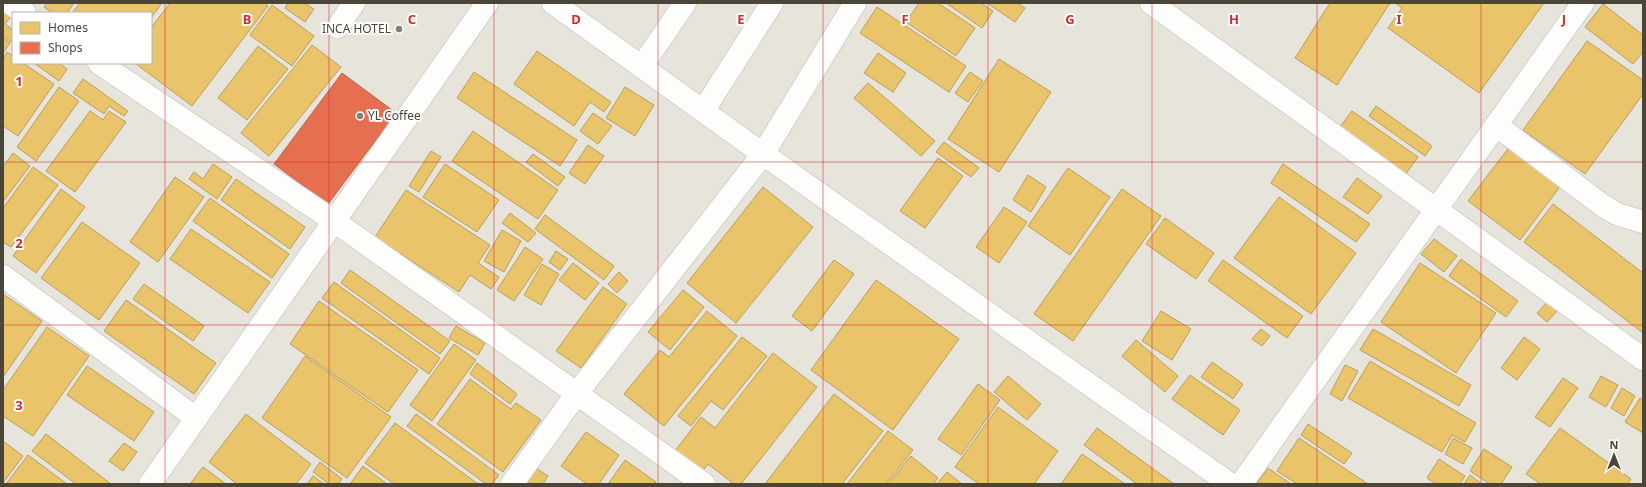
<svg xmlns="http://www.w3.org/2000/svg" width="1646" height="487" font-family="'Noto Sans',sans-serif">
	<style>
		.residential { fill: #e7e4dc; fill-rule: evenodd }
		.homes { fill: #e9c46a; stroke: #ba9e5b }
		.shops { fill: #e76f51; stroke: #b8624a }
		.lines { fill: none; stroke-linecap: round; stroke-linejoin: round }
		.minor-casing { stroke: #d2d0cb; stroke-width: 24 }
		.minor { stroke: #fdfdfc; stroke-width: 22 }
		.grid { fill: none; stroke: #d62828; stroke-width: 1; stroke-opacity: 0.55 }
		.poi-dot { fill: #868178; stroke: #fff; stroke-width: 1.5 }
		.labels { text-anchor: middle; stroke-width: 4; stroke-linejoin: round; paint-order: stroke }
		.poi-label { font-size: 12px; fill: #4b4439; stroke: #fff; text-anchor: end }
		.grid-label { font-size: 13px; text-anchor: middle; font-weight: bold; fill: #d62828; stroke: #fff; stroke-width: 4; stroke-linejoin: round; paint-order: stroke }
	</style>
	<rect width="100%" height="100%" fill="#f4f2ee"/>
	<path class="residential" d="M3 3H1643V484H3ZM13 13H151V63H13Z"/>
	<g class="homes">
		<polygon points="47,3 74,3 67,13 53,13 44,7"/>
		<polygon points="80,3 162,3 151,18 151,13 72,13"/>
		<polygon points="170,3 265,3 268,6 192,106 135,63 151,63 151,28"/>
		<polygon points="288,3 304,3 314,9 305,22 285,8"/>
		<polygon points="919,3 938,3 975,28 956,56 906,22"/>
		<polygon points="946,3 981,3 993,11 982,28"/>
		<polygon points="987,3 1017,3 1025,8 1015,22"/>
		<polygon points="1330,3 1390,3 1337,85 1295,58"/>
		<polygon points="1395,3 1544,3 1479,93 1388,28 1402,8"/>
		<polygon points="1603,4 1643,35 1643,52 1633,64 1585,27"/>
		<polygon points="272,5 314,36 292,66 250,35"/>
		<polygon points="877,7 966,66 949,92 860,33"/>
		<polygon points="3,9 12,15 5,24 13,30 13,43 3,36"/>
		<polygon points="3,38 10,43 3,53"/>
		<polygon points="1587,41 1643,80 1643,94 1585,174 1523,130"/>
		<polygon points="312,45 341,67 269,156 241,133"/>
		<polygon points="258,46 288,69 247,120 218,98"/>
		<polygon points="537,51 611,102 604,112 590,102 574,126 514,84"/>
		<polygon points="7,52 13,56 13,63 23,63 54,84 18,136 3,126 3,59"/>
		<polygon points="878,53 906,73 893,92 864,73"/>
		<polygon points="999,59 1051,92 999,172 948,139"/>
		<polygon points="34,63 59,63 67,69 59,81"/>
		<polygon points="474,72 577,140 560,166 457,98"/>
		<polygon points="970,72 983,81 968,102 955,93"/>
		<polygon points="83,79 128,111 124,116 109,106 104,114 73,93"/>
		<polygon points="868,83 935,141 921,156 854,98"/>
		<polygon points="59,87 79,101 36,161 17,147"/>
		<polygon points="625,87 654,105 635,136 606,118"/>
		<polygon points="1376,106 1432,146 1425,156 1369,116"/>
		<polygon points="90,111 103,120 109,111 126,122 75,192 46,171"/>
		<polygon points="1352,111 1418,157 1405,175 1339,128"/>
		<polygon points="593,113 612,126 598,144 580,131"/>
		<polygon points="473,131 558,190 538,219 452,161"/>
		<polygon points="944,142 979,168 971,177 936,152"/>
		<polygon points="588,145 604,156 585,184 569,173"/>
		<polygon points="1511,145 1562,184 1520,240 1468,201"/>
		<polygon points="431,151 441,157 419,192 409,186"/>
		<polygon points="13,153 30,166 3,202 3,167"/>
		<polygon points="533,154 565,177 558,186 526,162"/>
		<polygon points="938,158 963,176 925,228 900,211"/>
		<polygon points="213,164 232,177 217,199 189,179 194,172 203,179"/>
		<polygon points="445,164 499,200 477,232 423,197"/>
		<polygon points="1283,164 1370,224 1356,242 1271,183"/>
		<polygon points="33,167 58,185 11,247 3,242 3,208"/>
		<polygon points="1068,168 1110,197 1070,255 1028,226"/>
		<polygon points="1028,175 1046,187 1031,212 1013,200"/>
		<polygon points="175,177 204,197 158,262 130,242"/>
		<polygon points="1357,178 1382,196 1368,214 1343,197"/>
		<polygon points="236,179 305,227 290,249 221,200"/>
		<polygon points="763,187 813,227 736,323 687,283"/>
		<polygon points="61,189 85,207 36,273 13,256"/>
		<polygon points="1122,189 1161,216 1073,341 1034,314"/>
		<polygon points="406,190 490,245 478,263 499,277 491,289 470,275 459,292 375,237"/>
		<polygon points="1279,197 1356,253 1311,314 1234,258"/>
		<polygon points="210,198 289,254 272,278 193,221"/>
		<polygon points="1553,204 1643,273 1643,333 1524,242"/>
		<polygon points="1004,207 1027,222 999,263 976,247"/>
		<polygon points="510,213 536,233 528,242 502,223"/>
		<polygon points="545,215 614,266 604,280 535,229"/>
		<polygon points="1165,218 1214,253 1196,279 1146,244"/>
		<polygon points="82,222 140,263 99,320 41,278"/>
		<polygon points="191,229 270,282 248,313 170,259"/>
		<polygon points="502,230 521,241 504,272 484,261"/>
		<polygon points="1434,239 1457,256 1444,272 1421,254"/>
		<polygon points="525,247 543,259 514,301 497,290"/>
		<polygon points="556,251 568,259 560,270 549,262"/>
		<polygon points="1461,259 1518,301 1506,317 1449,276"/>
		<polygon points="834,260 854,274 812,331 792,316"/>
		<polygon points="1223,260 1303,316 1287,338 1208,281"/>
		<polygon points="573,263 599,283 585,300 559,280"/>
		<polygon points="1420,263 1496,313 1456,373 1381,322"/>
		<polygon points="542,264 559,274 541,305 524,295"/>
		<polygon points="350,270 450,341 440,354 341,283"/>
		<polygon points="619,272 628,281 617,293 608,284"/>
		<polygon points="876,280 959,339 893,430 811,370"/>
		<polygon points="334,282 440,358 429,374 322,298"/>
		<polygon points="144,284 204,326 193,341 133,299"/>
		<polygon points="603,287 627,304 581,368 556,351"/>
		<polygon points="683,290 704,307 670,350 648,332"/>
		<polygon points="3,294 42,321 3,377"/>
		<polygon points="1550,299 1559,309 1547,322 1537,313"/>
		<polygon points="126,300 216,363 194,394 104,331"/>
		<polygon points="319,301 418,370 388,412 290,344"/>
		<polygon points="707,311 737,336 664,426 624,394 660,350 669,357"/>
		<polygon points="1161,311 1191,329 1172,360 1142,341"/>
		<polygon points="456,326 485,343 478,355 449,338"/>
		<polygon points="47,327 89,356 33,436 3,416 3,390"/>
		<polygon points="1261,329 1270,336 1262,346 1252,339"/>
		<polygon points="1373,329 1471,385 1459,406 1360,350"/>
		<polygon points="742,337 767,356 723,410 711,401 691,426 678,416"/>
		<polygon points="1524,337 1540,349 1517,380 1501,368"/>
		<polygon points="1136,340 1178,376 1165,392 1122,356"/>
		<polygon points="454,344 476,360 432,421 410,405"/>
		<polygon points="773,353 817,387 741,484 734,484 708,464 698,477 671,456 701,417 715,428"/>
		<polygon points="305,356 391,417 347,478 262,418"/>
		<polygon points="1370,361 1476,423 1465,442 1452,435 1442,452 1348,398"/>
		<polygon points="1212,362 1243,384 1233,399 1201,377"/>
		<polygon points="477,363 517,394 510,404 470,374"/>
		<polygon points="1345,365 1358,371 1342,401 1330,394"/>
		<polygon points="87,366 154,412 134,441 67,395"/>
		<polygon points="1190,375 1240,410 1223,435 1172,399"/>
		<polygon points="1008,376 1041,404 1027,420 994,392"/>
		<polygon points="1601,376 1618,385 1606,407 1589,397"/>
		<polygon points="1563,378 1578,388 1550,427 1535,417"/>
		<polygon points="470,379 511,409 516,403 541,420 503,472 437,424"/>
		<polygon points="978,384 1000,400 961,455 938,439"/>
		<polygon points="1622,388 1635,396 1624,416 1611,408"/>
		<polygon points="834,394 883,431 842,484 765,484"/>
		<polygon points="1640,398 1643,400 1643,433 1625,422"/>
		<polygon points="998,407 1058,451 1034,484 979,484 955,467"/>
		<polygon points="246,414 311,464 296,484 237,484 209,462"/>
		<polygon points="416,414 499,475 492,484 486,484 407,426"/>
		<polygon points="395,423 478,484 394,484 365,463"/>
		<polygon points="1308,424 1352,453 1344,464 1301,435"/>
		<polygon points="1097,428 1174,484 1137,484 1084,445"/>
		<polygon points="1560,428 1631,479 1628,484 1541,484 1526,474"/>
		<polygon points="888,431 913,450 886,484 847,484"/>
		<polygon points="586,432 619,455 599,484 587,484 561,466"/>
		<polygon points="46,434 111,484 76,484 32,451"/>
		<polygon points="1299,438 1368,484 1297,484 1277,471"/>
		<polygon points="1453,438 1472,448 1463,464 1445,454"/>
		<polygon points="3,441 23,456 3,483"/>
		<polygon points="124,443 137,452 123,471 109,461"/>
		<polygon points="1484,449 1512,467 1501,484 1490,484 1470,471"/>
		<polygon points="1082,454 1125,484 1061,484"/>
		<polygon points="28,455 67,484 6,484"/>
		<polygon points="911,456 938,478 933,484 888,484"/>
		<polygon points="1439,459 1465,476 1460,484 1436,484 1427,478"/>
		<polygon points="625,460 656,482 654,484 608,484"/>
		<polygon points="320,462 342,479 338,484 329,484 313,472"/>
		<polygon points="363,466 387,484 350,484"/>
		<polygon points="203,467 226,484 190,484"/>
		<polygon points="536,468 548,476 543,484 531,484 527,481"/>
		<polygon points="1268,468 1291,484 1257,483"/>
		<polygon points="947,472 962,484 937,484"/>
		<polygon points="1470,475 1482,484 1464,484"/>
		<polygon points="313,476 324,484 307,484"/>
	</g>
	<polygon class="shops" points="342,73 396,113 328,204 274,164"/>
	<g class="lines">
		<defs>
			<g id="minor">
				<polyline points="10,3 25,13"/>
				<polyline points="553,3 763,154 1230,484"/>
				<polyline points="1151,3 1643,359"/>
				<polyline points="338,27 354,3"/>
				<polyline points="99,63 334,221 704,484"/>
				<polyline points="642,66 685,3"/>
				<polyline points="703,111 772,3"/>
				<polyline points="1496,125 1602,205 1617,214 1643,222"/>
				<polyline points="3,276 196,418"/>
				<polyline points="150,484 487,3"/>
				<polyline points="512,484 577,393 763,154 855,3"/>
				<polyline points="1241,484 1583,3"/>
			</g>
		</defs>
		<use href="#minor" class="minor-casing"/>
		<use href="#minor" class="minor"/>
	</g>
	<path class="grid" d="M165 3V484M329 3V484M494 3V484M658 3V484M823 3V484M988 3V484M1152 3V484M1317 3V484M1481 3V484M3 162H1643M3 325H1643"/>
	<g class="poi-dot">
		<circle cx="399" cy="29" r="4"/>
		<circle cx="360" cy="116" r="4"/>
	</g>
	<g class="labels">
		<g class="poi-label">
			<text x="391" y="33">INCA HOTEL</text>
			<text x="368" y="120" text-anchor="start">YL Coffee</text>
		</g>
	</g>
	<g class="grid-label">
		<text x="247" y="24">B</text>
		<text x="412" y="24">C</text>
		<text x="576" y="24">D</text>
		<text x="741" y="24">E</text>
		<text x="905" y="24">F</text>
		<text x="1070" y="24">G</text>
		<text x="1234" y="24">H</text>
		<text x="1399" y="24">I</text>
		<text x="1564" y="24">J</text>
		<text x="19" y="86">1</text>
		<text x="19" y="248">2</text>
		<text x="19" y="410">3</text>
	</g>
	<rect width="1646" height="487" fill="none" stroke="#4b4439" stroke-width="8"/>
	<rect x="12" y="12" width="140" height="52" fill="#ffffff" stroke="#b7b4b0"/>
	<rect x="20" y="22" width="20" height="12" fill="#e9c46a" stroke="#b7b4b0"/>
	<text x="48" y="32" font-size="12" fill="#4b4439">Homes</text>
	<rect x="20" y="42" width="20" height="12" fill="#e76f51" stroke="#b7b4b0"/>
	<text x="48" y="52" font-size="12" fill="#4b4439">Shops</text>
	<g transform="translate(1614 455)" stroke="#ffffff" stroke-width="3" paint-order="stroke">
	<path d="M0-3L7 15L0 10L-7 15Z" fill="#4b4439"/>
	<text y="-6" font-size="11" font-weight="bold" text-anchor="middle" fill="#4b4439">N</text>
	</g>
</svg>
